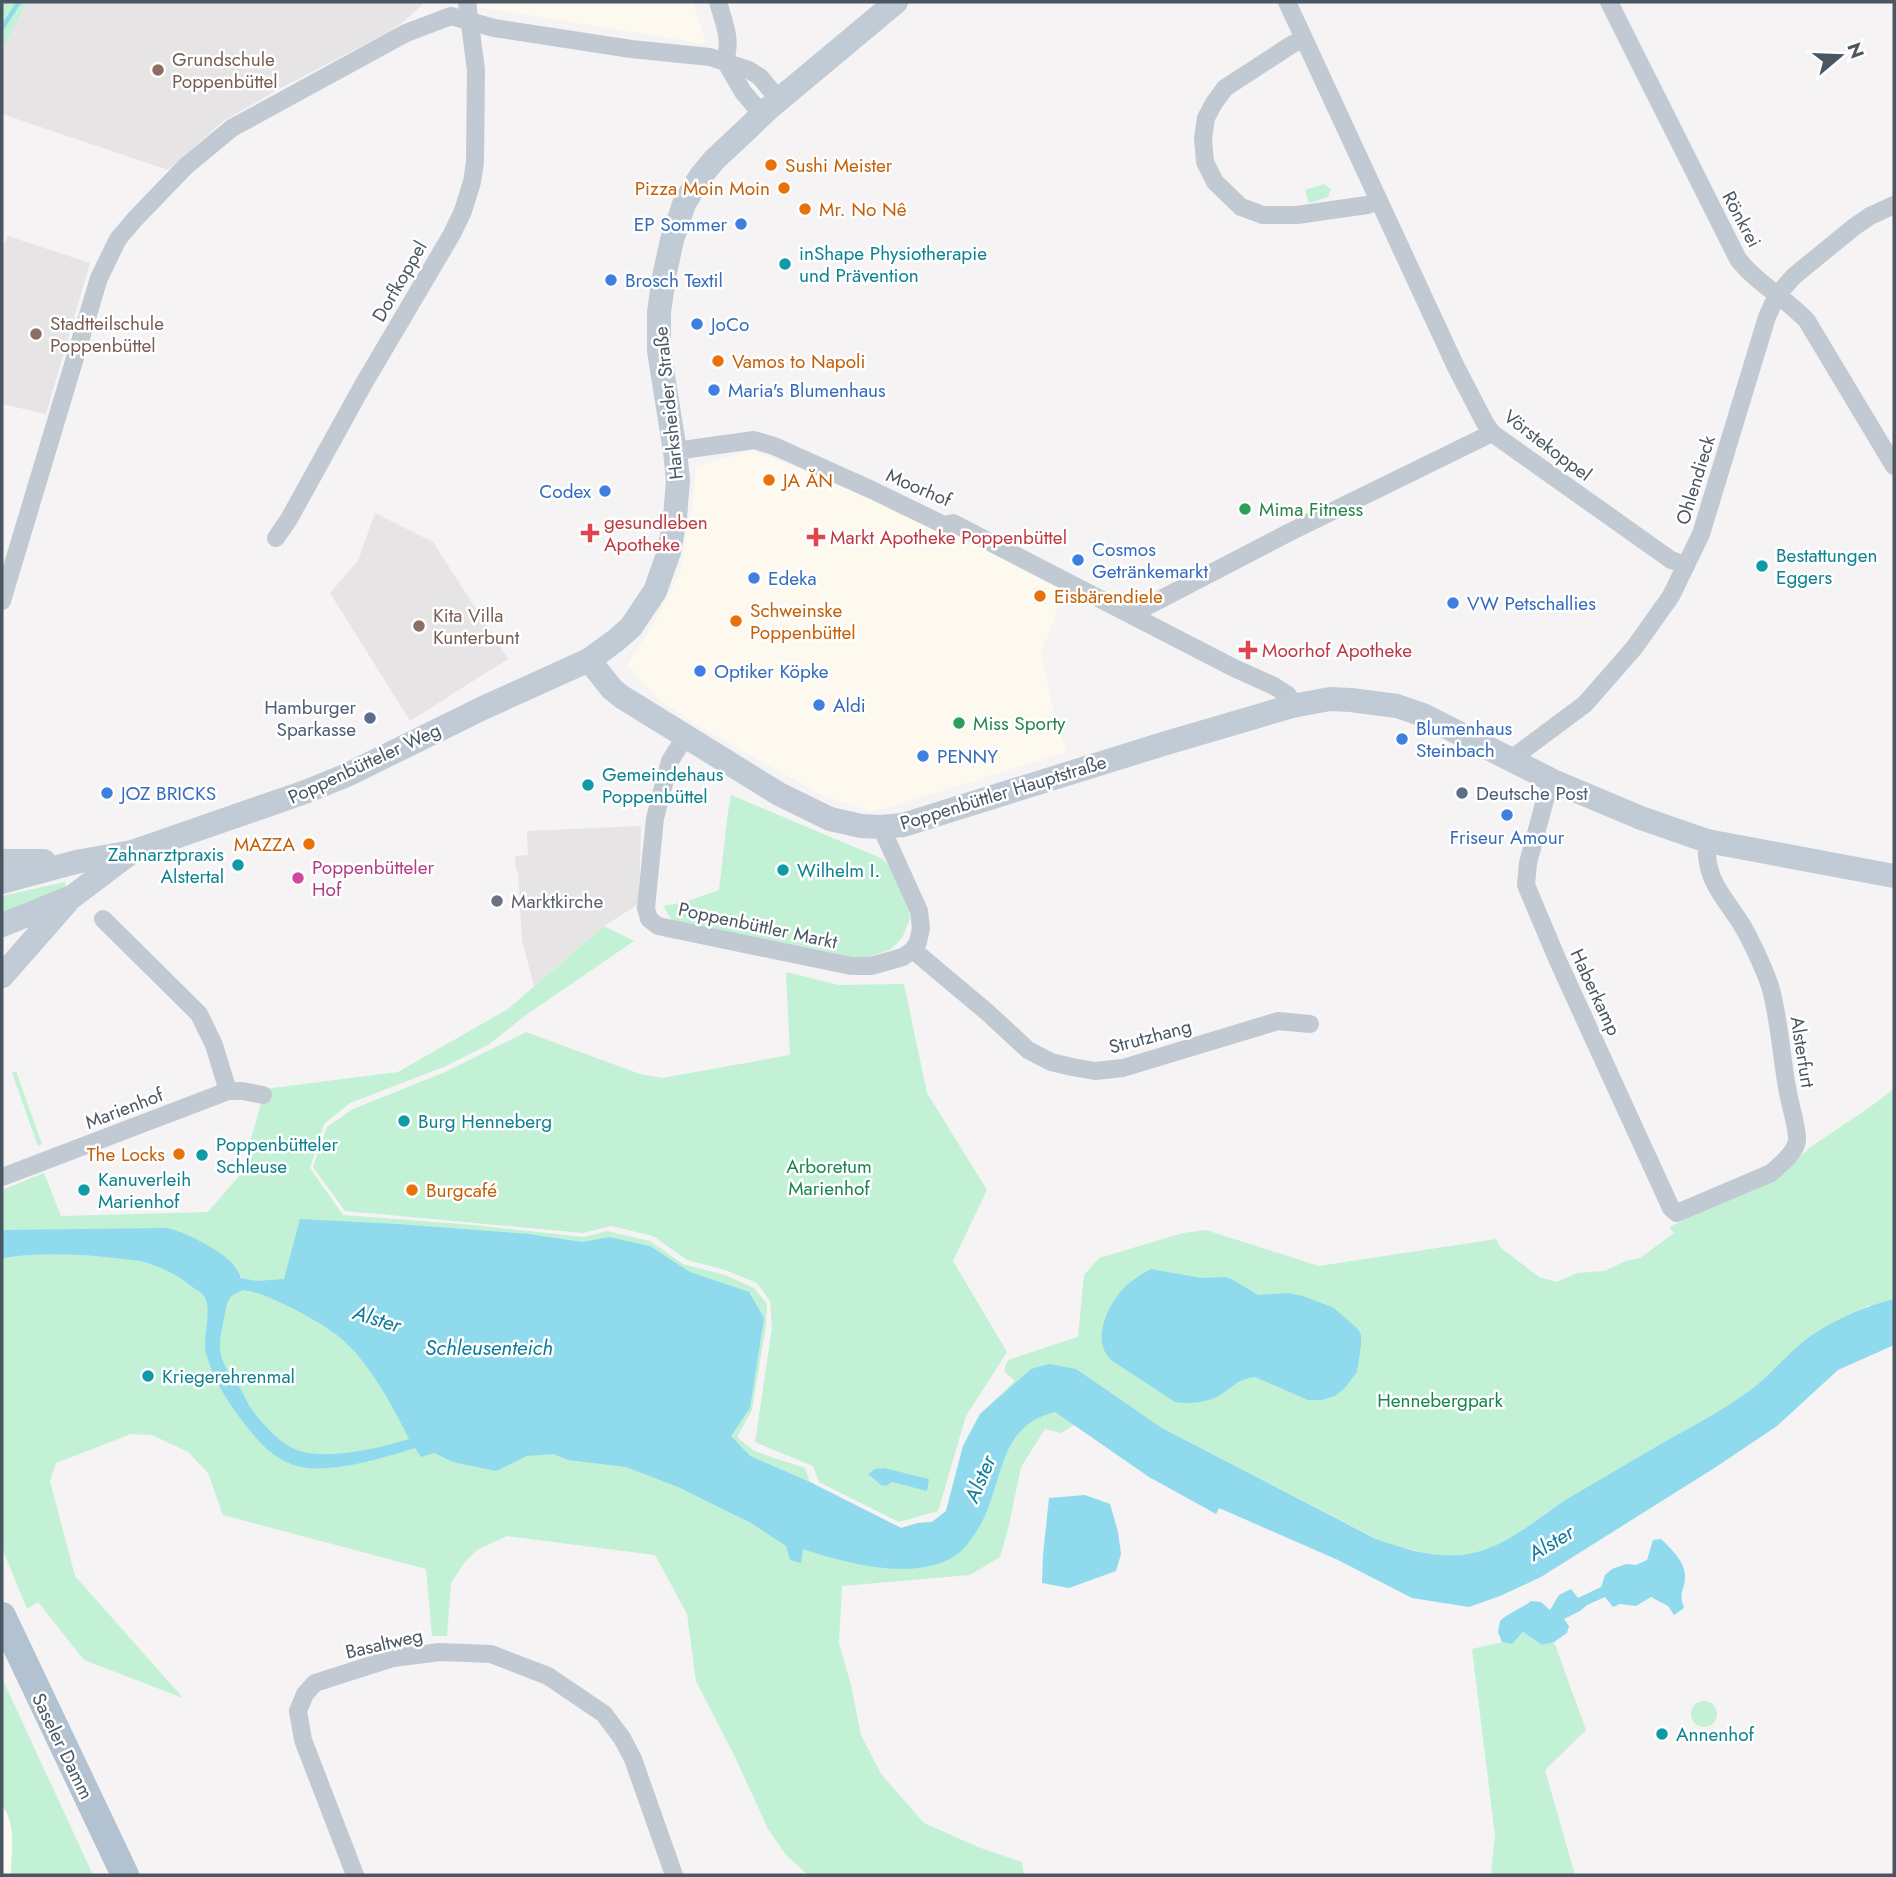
<svg xmlns="http://www.w3.org/2000/svg" width="1896" height="1877" font-family="Jost,sans-serif">
	<style>
		.commercial { fill: #fdf9ef }
		.education { fill: #e6e4e5 }
		.green { fill: #c3f1d5 }
		.water { fill: #90daee; fill-rule: evenodd }
		.lines { fill: none; stroke-linecap: round; stroke-linejoin: round }
		.stream { stroke: #90daee; stroke-width: 4.5 }
		.street { stroke: #c1cad2; stroke-width: 18 }
		.secondary { stroke: #c1cbd6; stroke-width: 24 }
		.primary { stroke: #b3c2d1; stroke-width: 28 }
		.education-dot { fill: #8d6e63; stroke: #fff; stroke-width: 2.5 }
		.food-dot { fill: #e8710a; stroke: #fff; stroke-width: 2.5 }
		.shop-dot { fill: #3f7fe0; stroke: #fff; stroke-width: 2.5 }
		.culture-dot { fill: #0f9aa8; stroke: #fff; stroke-width: 2.5 }
		.leisure-dot { fill: #2e9e5b; stroke: #fff; stroke-width: 2.5 }
		.health-dot { fill: #e0444e; stroke: #fff; stroke-width: 2.5 }
		.service-dot { fill: #5c6f8a; stroke: #fff; stroke-width: 2.5 }
		.hotel-dot { fill: #d1479c; stroke: #fff; stroke-width: 2.5 }
		.worship-dot { fill: #6b7280; stroke: #fff; stroke-width: 2.5 }
		.labels { text-anchor: middle; stroke-width: 5; stroke-linejoin: round; paint-order: stroke }
		.education-label { font-size: 19px; fill: #785e54; stroke: #fff; text-anchor: start }
		.food-label { font-size: 19px; fill: #c56008; stroke: #fff; text-anchor: start }
		.street-label { font-size: 19px; fill: #4a5661; stroke: #fff }
		.shop-label { font-size: 19px; fill: #366cbe; stroke: #fff; text-anchor: start }
		.culture-label { font-size: 19px; fill: #0d838f; stroke: #fff; text-anchor: start }
		.leisure-label { font-size: 19px; fill: #27864d; stroke: #fff; text-anchor: start }
		.health-label { font-size: 19px; fill: #be3a42; stroke: #fff; text-anchor: start }
		.service-label { font-size: 19px; fill: #4e5e75; stroke: #fff; text-anchor: end }
		.hotel-label { font-size: 19px; fill: #b23c85; stroke: #fff; text-anchor: start }
		.worship-label { font-size: 19px; fill: #5b616d; stroke: #fff; text-anchor: start }
		.park-label { font-size: 19px; fill: #17864f; stroke: #fff }
		.water-label { font-size: 21px; font-style: italic; fill: #0c7c9b; stroke: #fff }
	</style>
	<rect width="100%" height="100%" fill="#f5f3f3"/>
	<g class="commercial">
		<polygon points="477,2 693,2 706,44 478,7"/>
		<polygon points="753,450 924,519 1065,589 1041,654 1054,713 1067,752 873,812 824,796 696,725 658,699 627,665 655,621 680,572 693,501 696,466"/>
		<polygon points="2,1806 6,1810 10,1821 12,1834 11,1875 2,1875"/>
	</g>
	<g class="education">
		<polygon points="27,2 425,2 402,23 383,35 277,90 222,122 168,170 2,114 2,50"/>
		<polygon points="8,236 90,263 46,414 2,404 2,243 5,243"/>
		<polygon points="375,513 433,542 508,659 410,721 330,593 358,561"/>
		<polygon points="641,826 639,904 604,926 534,986 522,941 518,871 516,871 515,856 528,855 527,831"/>
	</g>
	<g class="green">
		<polygon points="2,2 27,2 2,50"/>
		<polygon points="1324,184 1331,189 1328,197 1309,203 1305,190"/>
		<polygon points="731,795 883,859 902,882 907,898 910,919 902,938 890,950 856,961 672,920 663,906 685,902 719,890 728,812"/>
		<polygon points="65,882 66,887 2,918 2,896"/>
		<polygon points="604,926 634,941 526,1015 488,1045 446,1066 350,1103 324,1124 310,1168 343,1215 473,1225 584,1237 607,1231 650,1241 683,1264 725,1275 754,1288 767,1304 766,1326 752,1410 737,1437 754,1451 805,1468 810,1482 901,1528 918,1523 932,1522 946,1511 963,1446 980,1414 1015,1381 1004,1371 1008,1360 1078,1337 1084,1275 1099,1258 1183,1233 1206,1230 1319,1266 1496,1239 1500,1247 1539,1277 1557,1282 1577,1273 1604,1271 1626,1261 1640,1258 1674,1233 1669,1227 1785,1173 1809,1148 1870,1107 1894,1089 1894,1322 1870,1305 1811,1336 1754,1388 1725,1408 1635,1459 1550,1510 1519,1533 1496,1547 1472,1554 1440,1556 1395,1546 1375,1538 1162,1428 1076,1370 1074,1425 1061,1433 1045,1429 1021,1467 1009,1525 1000,1557 970,1575 842,1586 839,1643 851,1685 861,1735 881,1774 924,1823 978,1847 1022,1862 1024,1875 808,1875 786,1855 768,1829 736,1759 696,1681 687,1614 655,1555 507,1536 477,1550 464,1563 451,1583 447,1636 432,1636 426,1569 223,1515 208,1473 188,1452 152,1435 131,1434 56,1463 50,1481 75,1576 183,1698 84,1660 38,1602 27,1609 2,1548 2,1190 44,1173 61,1216 208,1212 246,1168 249,1146 265,1089 398,1072 508,1009"/>
		<polygon points="786,972 839,985 904,984 927,1093 987,1190 953,1261 1007,1352 966,1416 938,1511 899,1522 819,1482 813,1466 755,1442 772,1328 770,1301 757,1283 725,1270 687,1260 653,1236 611,1226 583,1233 345,1211 313,1167 327,1127 353,1109 445,1072 526,1032 640,1074 662,1078 790,1055"/>
		<polygon points="16,1071 42,1144 38,1146 12,1073"/>
		<polygon points="1523,1632 1542,1645 1554,1642 1586,1730 1545,1770 1575,1875 1491,1875 1495,1836 1472,1649 1502,1642 1512,1644"/>
		<path d="M2 1678 93 1875H11C11 1854 17 1823 2 1806Z"/>
		<circle cx="1704" cy="1714" r="13"/>
	</g>
	<g class="water">
		<path d="M300 1219 397 1224 529 1234 582 1242 609 1237 650 1246 690 1272 749 1292 764 1318 750 1408 731 1436 750 1456 810 1482 901 1528 918 1523 932 1522 946 1511 963 1446 980 1414 1031 1369 1049 1364 1076 1369 1162 1428 1374 1538C1406 1550 1440 1560 1473 1553 1510 1545 1538 1517 1569 1498 1601 1479 1633 1460 1666 1441 1695 1425 1725 1409 1752 1389 1773 1373 1790 1350 1812 1335 1836 1319 1866 1306 1894 1299V1345L1838 1370 1777 1426 1716 1467 1541 1577 1500 1596 1469 1607 1412 1598 1338 1560 1219 1508 1216 1514 1149 1477 1055 1412C1002 1425 1004 1471 986 1513 981 1526 967 1548 955 1556 913 1582 846 1563 803 1549L801 1563 790 1560 786 1546 751 1523 678 1487 626 1467 568 1460 553 1454 527 1456 496 1471 453 1462 434 1453 421 1457 415 1448C383 1458 323 1477 291 1464 269 1456 254 1436 240 1418 226 1399 212 1377 206 1353 202 1338 213 1308 204 1296 201 1292 195 1289 191 1286 178 1275 161 1267 144 1262 138 1260 130 1260 123 1259 83 1254 42 1252 2 1258V1230L167 1228C183 1231 218 1249 230 1261 234 1265 237 1270 240 1275V1278L257 1281 284 1279ZM244 1290C262 1293 278 1301 294 1309 311 1318 329 1328 344 1341 369 1363 394 1408 409 1439 380 1448 326 1461 297 1450 278 1443 262 1423 250 1407 246 1401 244 1394 240 1388 233 1378 224 1368 221 1355 218 1342 222 1331 224 1318 228 1301 226 1296 244 1290Z"/>
		<path d="M1151 1269 1201 1278 1226 1277 1235 1281 1258 1295 1288 1293 1303 1296 1334 1308 1358 1329 1361 1335V1346L1357 1372 1345 1388 1335 1396 1322 1400H1308L1255 1377C1235 1380 1235 1386 1220 1395 1207 1403 1189 1404 1175 1402L1111 1360C1091 1342 1107 1306 1123 1289 1131 1280 1141 1275 1151 1269Z"/>
		<polygon points="884,1468 929,1479 927,1491 892,1482 886,1486 881,1485 868,1474 875,1469"/>
		<polygon points="1085,1495 1110,1504 1118,1532 1121,1554 1116,1571 1069,1588 1042,1583 1043,1555 1049,1498"/>
		<path d="M1661 1539C1670 1548 1685 1561 1685 1576 1685 1591 1678 1591 1684 1608L1674 1615 1668 1606 1651 1597 1636 1606 1620 1604 1613 1607 1605 1597 1587 1605 1580 1611 1564 1619 1569 1626 1567 1633 1554 1642 1542 1645 1523 1632 1512 1644 1502 1642 1498 1632 1500 1621C1510 1612 1521 1609 1531 1601L1541 1602 1550 1610 1559 1595 1571 1589 1578 1598 1601 1587 1605 1575 1612 1569 1626 1564 1636 1565 1647 1560 1653 1540Z"/>
	</g>
	<g class="lines">
		<polyline class="stream" points="2,28 19,2"/>
		<g class="street">
			<path d="M718 2C724 23 732 40 725 61"/>
			<polyline points="1287,2 1455,365 1485,423 1492,433 1671,560 1686,565"/>
			<path d="M1609 2 1738 259C1757 284 1786 298 1807 321L1894 466"/>
			<polyline points="1303,39 1291,45 1225,88 1214,103 1206,118 1203,138 1205,162 1215,182 1241,207 1263,215 1297,215 1367,205 1379,201"/>
			<polyline points="725,61 743,92 762,114"/>
			<polyline points="675,451 754,440 774,446 872,490 944,525 953,523 1234,668 1274,686 1288,695 1292,706"/>
			<polyline points="276,538 289,519 363,385 452,234 463,211 472,182 475,162 476,70 467,2"/>
			<polyline points="2,601 99,278 118,239 135,219 186,166 232,128 406,33 451,16 494,28 631,49 710,57 749,70 760,77 779,100"/>
			<polyline points="1134,616 1140,610 1290,532 1492,433"/>
			<polyline points="685,737 670,761 655,818 646,908 649,919 658,926 851,966 871,966 903,957 913,950 918,942 921,928 919,911 881,827"/>
			<polyline points="1510,760 1585,704 1634,648 1671,596 1701,534 1767,317 1777,295 1794,276 1854,227 1870,216 1894,205"/>
			<path d="M1553 781 1545 800 1528 863 1526 885 1558 961 1671 1208 1677 1213 1771 1173C1780 1165 1796 1153 1797 1140 1798 1131 1790 1103 1788 1093 1781 1057 1780 1021 1770 986 1765 971 1758 956 1751 942 1735 904 1703 888 1707 841"/>
			<polyline points="103,919 199,1014 214,1045 228,1091"/>
			<polyline points="913,950 987,1012 1028,1050 1051,1062 1072,1067 1095,1071 1123,1068 1278,1021 1310,1024"/>
			<polyline points="2,1177 228,1091 242,1091 263,1095"/>
			<polyline points="355,1875 303,1740 298,1711 305,1694 315,1683 393,1658 440,1652 491,1654 548,1676 604,1714 622,1738 633,1759 674,1875"/>
		</g>
		<g class="secondary">
			<polyline points="589,660 612,689 622,697 779,794 830,819 861,826 881,827 903,825 1163,744 1292,706 1330,699 1351,700 1397,706 1423,715 1553,781 1641,818 1707,841 1894,876"/>
			<polyline points="2,861 44,861"/>
			<polyline points="2,882 76,862 132,852 305,792 347,775 483,708 589,660 615,641 631,627 655,591 669,552 675,518 678,480 675,451 659,351 659,312 664,277 672,240 684,204 700,177 715,159 744,132 769,108 896,2"/>
			<polyline points="2,925 72,897 129,854"/>
			<polyline points="2,976 67,902"/>
		</g>
		<polyline class="primary" points="2,1616 125,1875"/>
	</g>
	<g class="education-dot">
		<circle cx="158" cy="70" r="7"/>
		<circle cx="36" cy="334" r="7"/>
		<circle cx="419" cy="626" r="7"/>
	</g>
	<g class="food-dot">
		<circle cx="771" cy="165" r="7"/>
		<circle cx="784" cy="188" r="7"/>
		<circle cx="805" cy="209" r="7"/>
		<circle cx="718" cy="361" r="7"/>
		<circle cx="769" cy="480" r="7"/>
		<circle cx="1040" cy="596" r="7"/>
		<circle cx="736" cy="621" r="7"/>
		<circle cx="309" cy="844" r="7"/>
		<circle cx="179" cy="1154" r="7"/>
		<circle cx="412" cy="1190" r="7"/>
	</g>
	<g class="shop-dot">
		<circle cx="741" cy="224" r="7"/>
		<circle cx="611" cy="280" r="7"/>
		<circle cx="697" cy="324" r="7"/>
		<circle cx="714" cy="390" r="7"/>
		<circle cx="605" cy="491" r="7"/>
		<circle cx="1078" cy="560" r="7"/>
		<circle cx="754" cy="578" r="7"/>
		<circle cx="1453" cy="603" r="7"/>
		<circle cx="700" cy="671" r="7"/>
		<circle cx="819" cy="705" r="7"/>
		<circle cx="1402" cy="739" r="7"/>
		<circle cx="923" cy="756" r="7"/>
		<circle cx="107" cy="793" r="7"/>
		<circle cx="1507" cy="815" r="7"/>
	</g>
	<g class="culture-dot">
		<circle cx="785" cy="264" r="7"/>
		<circle cx="1762" cy="566" r="7"/>
		<circle cx="588" cy="785" r="7"/>
		<circle cx="238" cy="865" r="7"/>
		<circle cx="783" cy="870" r="7"/>
		<circle cx="404" cy="1121" r="7"/>
		<circle cx="202" cy="1155" r="7"/>
		<circle cx="84" cy="1190" r="7"/>
		<circle cx="148" cy="1376" r="7"/>
		<circle cx="1662" cy="1734" r="7"/>
	</g>
	<g class="leisure-dot">
		<circle cx="1245" cy="509" r="7"/>
		<circle cx="959" cy="723" r="7"/>
	</g>
	<g class="health-dot">
		<path d="M586.5 522.5h7v7h7v7h-7v7h-7v-7h-7v-7h7z"/>
		<path d="M812.5 526.5h7v7h7v7h-7v7h-7v-7h-7v-7h7z"/>
		<path d="M1244.5 639.5h7v7h7v7h-7v7h-7v-7h-7v-7h7z"/>
	</g>
	<g class="service-dot">
		<circle cx="370" cy="718" r="7"/>
		<circle cx="1462" cy="793" r="7"/>
	</g>
	<circle class="hotel-dot" cx="298" cy="878" r="7"/>
	<circle class="worship-dot" cx="497" cy="901" r="7"/>
	<g class="labels">
		<g class="education-label">
			<text x="172" y="66">Grundschule<tspan x="172" dy="22">Poppenbüttel</tspan></text>
			<text x="50" y="330">Stadtteilschule<tspan x="50" dy="22">Poppenbüttel</tspan></text>
			<text x="433" y="622">Kita Villa<tspan x="433" dy="22">Kunterbunt</tspan></text>
		</g>
		<g class="food-label">
			<text x="785" y="172">Sushi Meister</text>
			<text x="770" y="195" text-anchor="end">Pizza Moin Moin</text>
			<text x="819" y="216">Mr. No Nê</text>
			<text x="732" y="368">Vamos to Napoli</text>
			<text x="783" y="487">JA ĂN</text>
			<text x="1054" y="603">Eisbärendiele</text>
			<text x="750" y="617">Schweinske<tspan x="750" dy="22">Poppenbüttel</tspan></text>
			<text x="295" y="851" text-anchor="end">MAZZA</text>
			<text x="165" y="1161" text-anchor="end">The Locks</text>
			<text x="426" y="1197">Burgcafé</text>
		</g>
		<g class="street-label">
			<text transform="translate(1742 219) rotate(62)" y="7">Rönkrei</text>
			<text transform="translate(399 281) rotate(-60)" y="7">Dorfkoppel</text>
			<text transform="translate(668 403) rotate(-96)" y="7">Harksheider Straße</text>
			<text transform="translate(1548 445) rotate(37)" y="7">Vörstekoppel</text>
			<text transform="translate(1695 480) rotate(-73)" y="7">Ohlendieck</text>
			<text transform="translate(919 487) rotate(23)" y="7">Moorhof</text>
			<text transform="translate(364 763) rotate(-25)" y="7">Poppenbütteler Weg</text>
			<text transform="translate(1003 792) rotate(-17)" y="7">Poppenbüttler Hauptstraße</text>
			<text transform="translate(758 925) rotate(12)" y="7">Poppenbüttler Markt</text>
			<text transform="translate(1596 992) rotate(65)" y="7">Haberkamp</text>
			<text transform="translate(1150 1036) rotate(-15)" y="7">Strutzhang</text>
			<text transform="translate(1803 1052) rotate(81)" y="7">Alsterfurt</text>
			<text transform="translate(124 1108) rotate(-21)" y="7">Marienhof</text>
			<text transform="translate(384 1643) rotate(-13)" y="7">Basaltweg</text>
			<text transform="translate(63 1746) rotate(64)" y="7">Saseler Damm</text>
		</g>
		<g class="shop-label">
			<text x="727" y="231" text-anchor="end">EP Sommer</text>
			<text x="625" y="287">Brosch Textil</text>
			<text x="711" y="331">JoCo</text>
			<text x="728" y="397">Maria's Blumenhaus</text>
			<text x="591" y="498" text-anchor="end">Codex</text>
			<text x="1092" y="556">Cosmos<tspan x="1092" dy="22">Getränkemarkt</tspan></text>
			<text x="768" y="585">Edeka</text>
			<text x="1467" y="610">VW Petschallies</text>
			<text x="714" y="678">Optiker Köpke</text>
			<text x="833" y="712">Aldi</text>
			<text x="1416" y="735">Blumenhaus<tspan x="1416" dy="22">Steinbach</tspan></text>
			<text x="937" y="763">PENNY</text>
			<text x="121" y="800">JOZ BRICKS</text>
			<text x="1507" y="844" text-anchor="middle">Friseur Amour</text>
		</g>
		<g class="culture-label">
			<text x="799" y="260">inShape Physiotherapie<tspan x="799" dy="22">und Prävention</tspan></text>
			<text x="1776" y="562">Bestattungen<tspan x="1776" dy="22">Eggers</tspan></text>
			<text x="602" y="781">Gemeindehaus<tspan x="602" dy="22">Poppenbüttel</tspan></text>
			<text x="224" y="861" text-anchor="end">Zahnarztpraxis<tspan x="224" dy="22">Alstertal</tspan></text>
			<text x="797" y="877">Wilhelm I.</text>
			<text x="418" y="1128">Burg Henneberg</text>
			<text x="216" y="1151">Poppenbütteler<tspan x="216" dy="22">Schleuse</tspan></text>
			<text x="98" y="1186">Kanuverleih<tspan x="98" dy="22">Marienhof</tspan></text>
			<text x="162" y="1383">Kriegerehrenmal</text>
			<text x="1676" y="1741">Annenhof</text>
		</g>
		<g class="leisure-label">
			<text x="1259" y="516">Mima Fitness</text>
			<text x="973" y="730">Miss Sporty</text>
		</g>
		<g class="health-label">
			<text x="604" y="529">gesundleben<tspan x="604" dy="22">Apotheke</tspan></text>
			<text x="830" y="544">Markt Apotheke Poppenbüttel</text>
			<text x="1262" y="657">Moorhof Apotheke</text>
		</g>
		<g class="service-label">
			<text x="356" y="714">Hamburger<tspan x="356" dy="22">Sparkasse</tspan></text>
			<text x="1476" y="800" text-anchor="start">Deutsche Post</text>
		</g>
		<g class="hotel-label">
			<text x="312" y="874">Poppenbütteler<tspan x="312" dy="22">Hof</tspan></text>
		</g>
		<g class="worship-label">
			<text x="511" y="908">Marktkirche</text>
		</g>
		<g class="park-label">
			<text x="829" y="1173">Arboretum<tspan x="829" dy="22">Marienhof</tspan></text>
			<text x="1440" y="1407">Hennebergpark</text>
		</g>
		<g class="water-label">
			<text transform="translate(377 1319) rotate(17)" y="7">Alster</text>
			<text x="489" y="1355">Schleusenteich</text>
			<text transform="translate(980 1479) rotate(-67)" y="7">Alster</text>
			<text transform="translate(1551 1543) rotate(-31)" y="7">Alster</text>
		</g>
	</g>
	<rect width="1896" height="1877" fill="none" stroke="#4a5661" stroke-width="7"/>
	<g transform="translate(1840 56) rotate(71)" stroke="#ffffff" stroke-width="5" paint-order="stroke">
	<path d="M0-5L12 26L0 18L-12 26Z" fill="#4a5661"/>
	<text y="-10" font-size="19" font-weight="bold" text-anchor="middle" fill="#4a5661">N</text>
	</g>
</svg>
